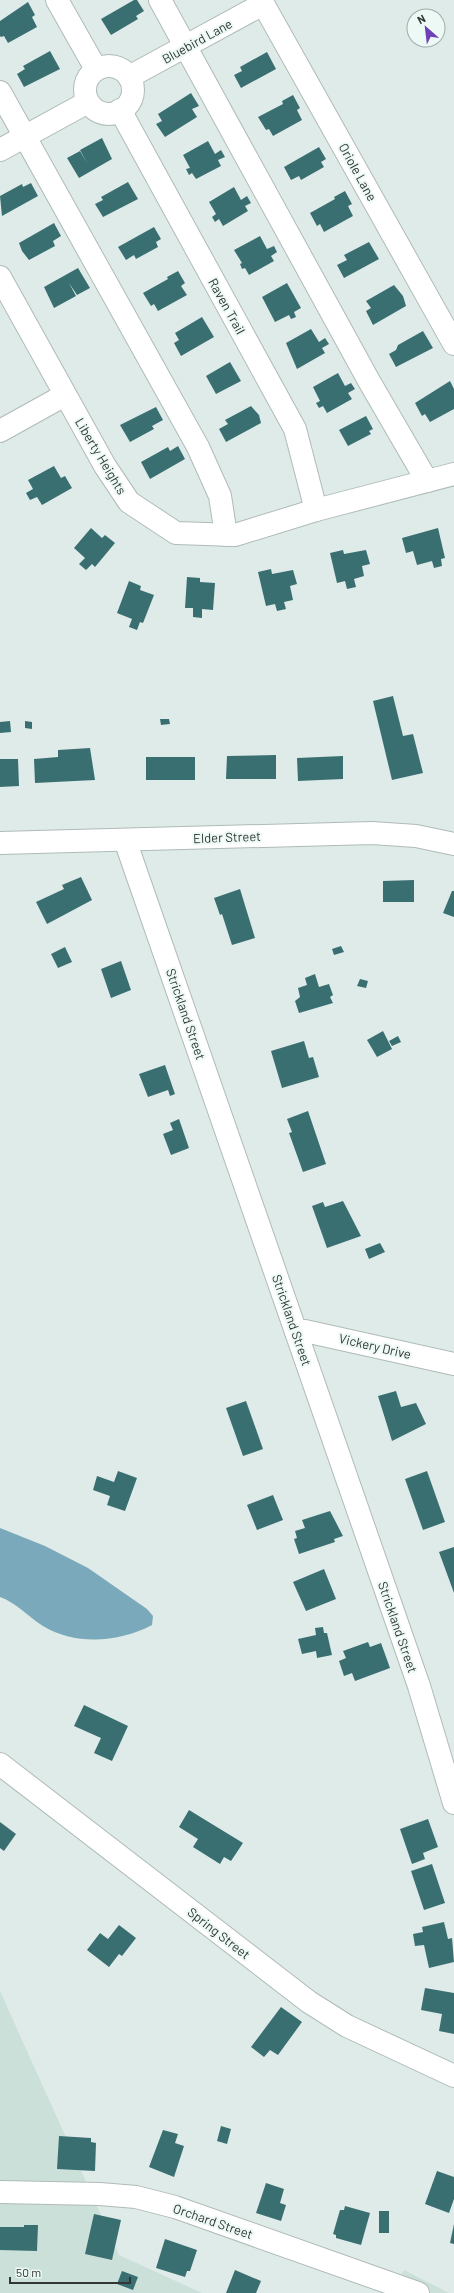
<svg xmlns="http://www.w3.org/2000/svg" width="454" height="2293" font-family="Barlow,sans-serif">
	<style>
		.built { fill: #cce0da }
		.water { fill: #7ba9bc }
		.building { fill: #3a6f72 }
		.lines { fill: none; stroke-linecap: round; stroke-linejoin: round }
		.minor-casing { stroke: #afbbb7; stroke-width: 24 }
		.minor { stroke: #fff; stroke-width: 22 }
		.labels { text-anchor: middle; stroke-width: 4; stroke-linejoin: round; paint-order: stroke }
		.street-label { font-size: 13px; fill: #323736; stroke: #edf9f5 }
	</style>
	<rect width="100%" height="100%" fill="#dfebe8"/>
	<g class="built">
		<polygon points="0,1991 119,2255 202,2293 0,2293"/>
		<polygon points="404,2270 449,2293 392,2293"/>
	</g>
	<path class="water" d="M0 1528 45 1546 88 1568 147 1609 153 1616 152 1625C121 1642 75 1646 43 1626 29 1617 15 1602 0 1597Z"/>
	<g class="building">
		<polygon points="134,0 137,0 144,11 136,16 138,19 111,35 101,19"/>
		<polygon points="28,2 35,15 32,17 37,27 8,43 4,36 1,37 0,36 0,21"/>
		<polygon points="50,51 60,69 24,87 17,74 25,69 23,66"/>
		<polygon points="267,52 276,69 241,88 234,75 242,71 240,67"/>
		<polygon points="191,93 199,106 192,109 197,117 165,137 156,124 162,121 158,114"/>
		<polygon points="293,95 300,108 297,110 302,120 273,136 269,129 266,130 258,117 283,104 282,101"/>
		<polygon points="102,138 112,159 79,178 67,158 80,151 87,163 80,150"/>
		<polygon points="208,141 215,154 221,150 225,157 218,160 221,166 196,179 192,173 189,175 186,169 190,168 183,155"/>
		<polygon points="319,147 326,159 321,162 324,167 301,180 299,176 291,180 284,167"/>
		<polygon points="128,182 138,199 103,217 95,204 103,200 101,197"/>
		<polygon points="31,183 38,196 2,216 0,196 22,184 23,187"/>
		<polygon points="234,187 241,200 247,196 251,203 245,206 248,211 223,226 219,219 215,222 212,217 216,214 209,202"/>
		<polygon points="345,191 352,204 348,206 353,216 324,232 320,224 317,226 310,213 335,199 334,197"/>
		<polygon points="54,223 61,236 53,241 55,246 29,260 22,251 19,243"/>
		<polygon points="154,227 161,239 156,242 158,247 136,259 134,255 126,260 118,247"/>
		<polygon points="260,236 267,249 274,246 277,252 271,256 274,261 249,275 245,268 242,269 240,264 242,263 234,250"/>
		<polygon points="369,242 379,259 344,278 337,265 347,260 344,255"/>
		<polygon points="78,268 90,288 77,295 69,283 76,296 54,308 44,287"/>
		<polygon points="178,271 185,283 181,286 187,295 158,311 154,304 151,306 143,293 168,279 167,277"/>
		<polygon points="287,283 301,308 294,312 296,317 291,319 289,315 275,322 262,297"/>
		<polygon points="394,285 403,296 406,306 373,325 366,311 371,308 366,301"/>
		<polygon points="202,317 214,337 181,356 174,343 179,340 175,333"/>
		<polygon points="311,329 319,342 325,338 329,344 322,348 325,353 297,369 286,343"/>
		<polygon points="423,331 433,348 396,367 389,354 396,350 398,345"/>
		<polygon points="230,362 241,381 216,394 206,376"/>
		<polygon points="338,373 345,386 351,383 355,389 348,393 352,399 327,413 323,406 319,408 316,403 320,401 313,387"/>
		<polygon points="450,381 454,389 454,409 430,422 425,414 422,416 415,403"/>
		<polygon points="251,406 259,415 261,423 226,442 219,429 228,424 225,420"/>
		<polygon points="156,407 163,420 152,426 154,429 130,442 120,425"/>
		<polygon points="366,416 373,429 369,431 371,434 348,446 339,430"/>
		<polygon points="178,446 185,459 150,479 141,462 168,447 170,451"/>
		<polygon points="54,466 61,478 65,476 72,488 42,505 37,497 30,500 26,493 33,489 28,480"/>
		<polygon points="91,528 102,538 105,535 115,543 95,567 92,564 86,570 79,564 85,558 74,548"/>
		<polygon points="438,528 445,558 441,559 442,566 434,568 432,561 417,565 413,551 406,553 402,538"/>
		<polygon points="343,550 344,554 366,550 370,564 362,566 364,576 354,579 356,587 347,589 345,581 337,583 330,553"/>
		<polygon points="271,569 272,574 293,570 297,584 290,586 293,600 284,602 286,609 277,611 275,604 266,606 258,572"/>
		<polygon points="187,577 200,578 200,582 215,583 213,610 202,609 202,618 193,617 193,608 185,608"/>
		<polygon points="129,581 141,586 140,590 154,595 143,623 140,622 137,630 129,627 132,619 117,613"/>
		<polygon points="393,696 403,736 413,734 423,773 392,780 373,701"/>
		<polygon points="160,719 169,719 170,724 161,725"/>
		<polygon points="10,721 11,732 0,733 0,722"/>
		<polygon points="25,721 32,722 32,729 25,728"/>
		<polygon points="90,748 95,780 35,783 34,759 58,757 58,750"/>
		<polygon points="276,755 276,779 226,779 227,756"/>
		<polygon points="343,756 343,779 298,781 297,758"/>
		<rect x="146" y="757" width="49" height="23"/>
		<polygon points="0,759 18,759 19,786 0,787"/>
		<polygon points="81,877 92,900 47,924 36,902 64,889 62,885"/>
		<polygon points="414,880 414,902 383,902 383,881"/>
		<polygon points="240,889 255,938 232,945 222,914 220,915 214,898"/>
		<polygon points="452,891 454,891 454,917 443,913"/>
		<polygon points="341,946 344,952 334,955 332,949"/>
		<polygon points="65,947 72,962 58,968 51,954"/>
		<polygon points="121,961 131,990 111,998 101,969"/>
		<polygon points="315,974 319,987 329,984 333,995 330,997 333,1003 299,1013 295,1001 300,997 298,988 307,985 305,978"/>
		<polygon points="360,979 368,981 366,988 357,986"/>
		<polygon points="383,1031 392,1049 377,1057 367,1040"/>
		<polygon points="398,1036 401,1042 392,1046 389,1041"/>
		<polygon points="304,1041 309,1058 313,1057 319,1077 282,1088 271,1051"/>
		<polygon points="165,1065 175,1094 170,1096 168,1090 148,1097 139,1074"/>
		<polygon points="308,1111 326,1164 303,1172 289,1133 292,1132 287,1119"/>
		<polygon points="179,1119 189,1148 171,1155 163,1134 173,1130 170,1123"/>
		<polygon points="343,1201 361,1236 327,1248 312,1206 323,1202 325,1207"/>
		<polygon points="380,1243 385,1252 369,1259 365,1249"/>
		<polygon points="396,1391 401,1407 416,1403 426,1424 392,1441 378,1396"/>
		<polygon points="246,1401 263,1449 243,1456 226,1408"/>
		<polygon points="118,1471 137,1478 125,1511 107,1505 110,1496 93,1490 97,1476 114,1482"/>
		<polygon points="427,1471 445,1522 423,1530 405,1479"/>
		<polygon points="273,1495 283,1520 257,1530 247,1505"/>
		<polygon points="330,1511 343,1536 334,1539 335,1542 299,1554 294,1539 297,1538 295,1531 305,1528 302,1520"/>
		<polygon points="454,1547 454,1593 439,1552"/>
		<polygon points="324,1569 336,1599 306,1611 293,1582"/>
		<polygon points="323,1627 324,1633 327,1633 332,1655 317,1658 316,1651 302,1654 298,1639 316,1635 315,1628"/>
		<polygon points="368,1642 370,1647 381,1643 390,1668 355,1681 352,1673 344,1676 339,1661 346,1658 343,1651"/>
		<polygon points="84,1705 128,1726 112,1761 94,1753 101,1738 74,1726"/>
		<polygon points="189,1810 243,1843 231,1861 224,1857 220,1864 193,1847 198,1839 179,1827"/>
		<polygon points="428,1819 438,1847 423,1853 425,1859 412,1864 400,1829"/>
		<polygon points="0,1822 16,1834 4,1851 0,1848"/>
		<polygon points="432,1864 445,1903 424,1910 411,1871"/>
		<polygon points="444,1922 448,1939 452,1938 454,1962 429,1968 424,1945 415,1946 413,1934 423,1932 422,1927"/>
		<polygon points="119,1925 136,1938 122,1956 119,1954 109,1967 87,1950 100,1933 108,1939"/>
		<polygon points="425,1988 454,1993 454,2034 439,2031 442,2014 421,2010"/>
		<polygon points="281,2007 302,2022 278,2055 270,2050 264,2057 251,2047"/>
		<polygon points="221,2126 231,2129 227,2144 217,2141"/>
		<polygon points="163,2130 178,2134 175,2143 184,2146 174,2177 149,2167"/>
		<polygon points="59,2136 91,2138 91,2142 96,2143 95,2171 57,2169"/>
		<polygon points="437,2171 454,2177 454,2199 449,2213 425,2204"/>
		<polygon points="266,2183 284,2189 280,2203 286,2205 281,2221 256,2213"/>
		<polygon points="345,2206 370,2213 361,2245 336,2238 336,2235 333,2234 340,2210 344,2210"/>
		<rect x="379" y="2211" width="10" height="22"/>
		<polygon points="94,2214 121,2220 112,2260 85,2254"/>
		<polygon points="454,2224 454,2244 450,2243"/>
		<polygon points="24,2225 38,2225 37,2251 0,2250 0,2227 24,2227"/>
		<polygon points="165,2239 197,2250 190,2271 187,2271 185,2277 156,2268"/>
		<polygon points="235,2270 261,2281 256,2293 226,2293"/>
		<polygon points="122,2271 138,2277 133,2290 117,2284"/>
	</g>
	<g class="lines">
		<defs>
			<g id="minor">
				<polyline points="57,0 96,69"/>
				<polyline points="160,0 369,381 427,481"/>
				<polyline points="261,0 454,344"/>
				<circle cx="109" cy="90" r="24"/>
				<polyline points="129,77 263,4"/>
				<polyline points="0,92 198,447 220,496 226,535"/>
				<polyline points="120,110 295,429 316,510"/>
				<polyline points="0,150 88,102"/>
				<polyline points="0,277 105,466 129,502 176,533 235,535 316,510 454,474"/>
				<polyline points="0,431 65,395"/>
				<polyline points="125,840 419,1686 454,1803"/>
				<polyline points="0,843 372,833 416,836 454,844"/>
				<polyline points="296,1332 305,1331 454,1364"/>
				<polyline points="0,1764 309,2002 347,2026 454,2076"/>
				<polyline points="0,2192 100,2194 136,2197 175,2207 418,2293"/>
			</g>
		</defs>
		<use href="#minor" class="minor-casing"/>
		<use href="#minor" class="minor"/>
	</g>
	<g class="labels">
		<g class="street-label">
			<text transform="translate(197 41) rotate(-29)" y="5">Bluebird Lane</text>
			<text transform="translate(358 172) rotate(61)" y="5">Oriole Lane</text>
			<text transform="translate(227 306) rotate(61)" y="5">Raven Trail</text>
			<text transform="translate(101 456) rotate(59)" y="5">Liberty Heights</text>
			<text transform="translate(227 837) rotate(-2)" y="5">Elder Street</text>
			<text transform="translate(186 1014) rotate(71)" y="5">Strickland Street</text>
			<text transform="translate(292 1320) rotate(71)" y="5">Strickland Street</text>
			<text transform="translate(375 1346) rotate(13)" y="5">Vickery Drive</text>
			<text transform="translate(398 1627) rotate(71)" y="5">Strickland Street</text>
			<text transform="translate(219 1933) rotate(38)" y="5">Spring Street</text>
			<text transform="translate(213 2221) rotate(19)" y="5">Orchard Street</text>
		</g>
	</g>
	<g transform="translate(426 28) rotate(332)"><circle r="19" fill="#edf9f5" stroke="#a2aba9"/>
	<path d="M0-3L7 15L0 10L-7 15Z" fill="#6e40b7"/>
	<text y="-6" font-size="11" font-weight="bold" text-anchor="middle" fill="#323736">N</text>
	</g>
	<path d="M10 2277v6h120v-6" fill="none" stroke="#323736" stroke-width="2"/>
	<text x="16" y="2277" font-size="12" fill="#323736" stroke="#edf9f5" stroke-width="3" paint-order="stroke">50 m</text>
</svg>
